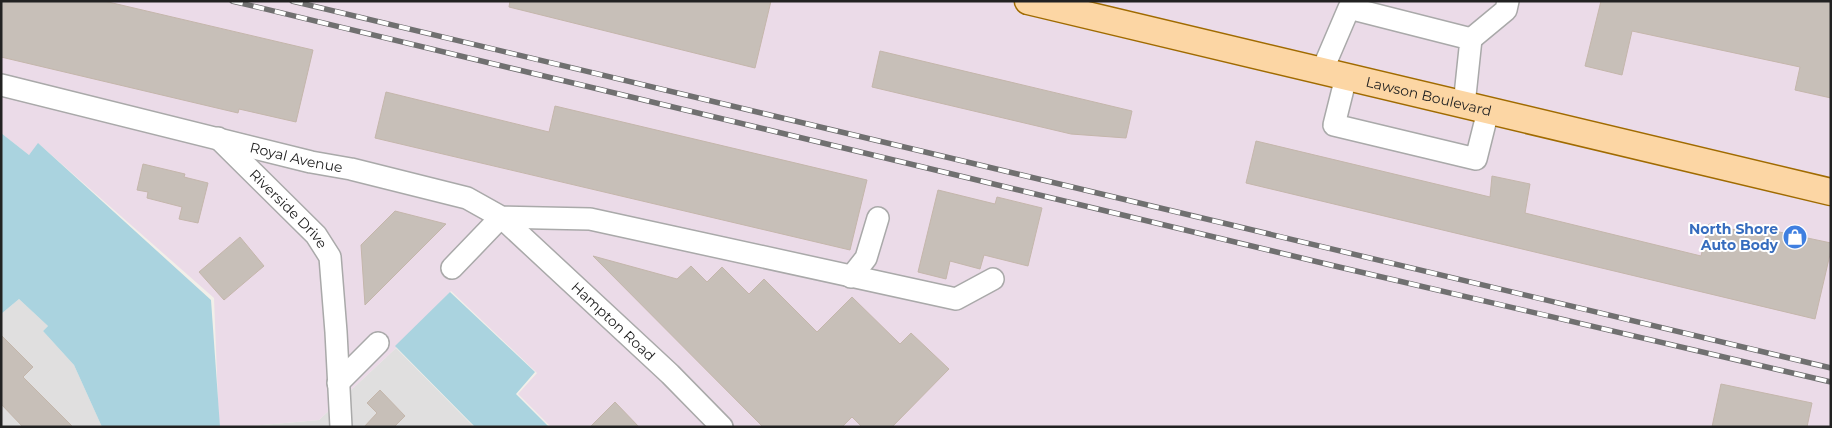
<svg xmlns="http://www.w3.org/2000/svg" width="1832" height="428" font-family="Montserrat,sans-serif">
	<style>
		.residential { fill: #e0dfdf }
		.industrial { fill: #ebdbe8 }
		.water { fill: #aad3df }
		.building { fill: #c7bfb8; stroke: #c4b6ab }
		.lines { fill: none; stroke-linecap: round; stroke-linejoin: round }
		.minor-casing { stroke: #a9a9a9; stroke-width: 24 }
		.major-casing { stroke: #a06b00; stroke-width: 29 }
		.minor { stroke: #fff; stroke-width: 21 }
		.major { stroke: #fcd6a4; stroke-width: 26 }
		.rail-casing { stroke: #707070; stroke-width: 5.5 }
		.rail { stroke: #fff; stroke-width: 4; stroke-dasharray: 11; stroke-linecap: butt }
		.labels { text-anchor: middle; stroke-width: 4; stroke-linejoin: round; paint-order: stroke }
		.street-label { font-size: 14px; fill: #222; stroke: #fff }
		.shop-label { font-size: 14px; font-weight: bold; fill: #366cbe; stroke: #fff; text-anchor: end }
	</style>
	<rect width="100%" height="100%" fill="#f2efe9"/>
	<g class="residential">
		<polygon points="19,299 48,326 43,331 74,365 102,427 1,427 1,314"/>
		<polygon points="396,348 474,427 241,427 319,420"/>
	</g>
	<polygon class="industrial" points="1,1 1831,1 1831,427 551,427 518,394 537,373 451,291 396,348 319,420 241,427 219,427 214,298 39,144 29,155 1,133"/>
	<g class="water">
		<polygon points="1,133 29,155 38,143 211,300 220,427 102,427 74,365 43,331 48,326 19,299 1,314"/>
		<polygon points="450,292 535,372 516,394 549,427 475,427 395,346"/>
	</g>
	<g class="building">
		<polygon points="1,1 104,1 313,50 296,122 239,109 238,113 1,57"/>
		<polygon points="510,1 771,1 755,68 509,7"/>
		<polygon points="1601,1 1831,1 1831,98 1795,90 1800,67 1632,31 1622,75 1585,66"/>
		<polygon points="880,51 1132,111 1126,138 1071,134 872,87"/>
		<polygon points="386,92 549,132 555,106 867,180 850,250 375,138"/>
		<polygon points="1256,141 1490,197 1492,176 1530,184 1525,213 1701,256 1709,224 1749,233 1751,226 1831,243 1831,250 1815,319 1246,183"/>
		<polygon points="143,164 185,174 184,177 208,183 198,223 179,219 182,207 147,198 148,192 137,190"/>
		<polygon points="938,190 995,204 997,197 1042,208 1028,266 984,255 980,269 950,261 946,279 918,272"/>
		<polygon points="395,211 446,224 365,305 361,245"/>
		<polygon points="240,237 264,266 224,300 199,272"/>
		<polygon points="593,256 677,279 691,266 707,282 722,267 749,294 764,279 817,332 852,297 900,344 911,333 949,369 892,427 862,427 852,417 842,427 763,427"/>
		<polygon points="1,335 33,367 23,377 73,427 23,427 1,404"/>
		<polygon points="1721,384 1812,403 1807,427 1712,427"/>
		<polygon points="380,390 405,416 394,427 364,427 377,413 367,403"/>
		<polygon points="615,402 639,427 590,427"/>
	</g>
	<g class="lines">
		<defs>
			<g id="minor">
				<polyline points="1471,39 1506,10 1508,1"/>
				<polyline points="1322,71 1349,8 1471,39 1464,105"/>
				<polyline points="1346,77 1334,125 1476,159 1488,111"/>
				<path id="s1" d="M1 85 311 162 351 169 467 198 501 217 590 219 956 299 993 279"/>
				<path id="s2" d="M218 138 316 235 330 257 336 332 341 427"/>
				<path id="s3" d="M452 268 501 217 670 374 722 427"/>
				<polyline points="851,277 866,258 878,218"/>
				<polyline points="338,383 378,343"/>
			</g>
			<g id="major">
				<path id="s4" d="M1028 1 1831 192"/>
			</g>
		</defs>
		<use href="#minor" class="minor-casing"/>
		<use href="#major" class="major-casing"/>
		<use href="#minor" class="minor"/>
		<use href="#major" class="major"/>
		<defs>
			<g id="rail">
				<polyline points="232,1 1339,267 1831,382"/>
				<polyline points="292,1 1831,368"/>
			</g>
		</defs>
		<use href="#rail" class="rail-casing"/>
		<use href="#rail" class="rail"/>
	</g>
	<defs>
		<symbol id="shop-disc" viewBox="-11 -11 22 22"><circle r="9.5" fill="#3f7fe0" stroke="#fff"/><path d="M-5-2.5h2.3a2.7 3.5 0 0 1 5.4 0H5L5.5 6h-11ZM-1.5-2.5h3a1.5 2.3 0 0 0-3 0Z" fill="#fff"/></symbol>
	</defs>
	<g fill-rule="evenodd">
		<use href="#shop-disc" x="1781" y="223" width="28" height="28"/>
	</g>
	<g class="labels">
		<g class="street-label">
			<text dy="5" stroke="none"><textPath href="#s4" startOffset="412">Lawson Boulevard</textPath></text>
			<text dy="5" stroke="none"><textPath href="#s1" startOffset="304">Royal Avenue</textPath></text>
			<text dy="5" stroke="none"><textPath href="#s2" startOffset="100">Riverside Drive</textPath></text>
			<text dy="5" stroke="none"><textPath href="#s3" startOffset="224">Hampton Road</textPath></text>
		</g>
		<g class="shop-label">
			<text x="1778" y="234">North Shore<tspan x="1778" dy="16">Auto Body</tspan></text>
		</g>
	</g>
	<rect width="1832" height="428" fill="none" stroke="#222222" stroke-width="5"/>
</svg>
